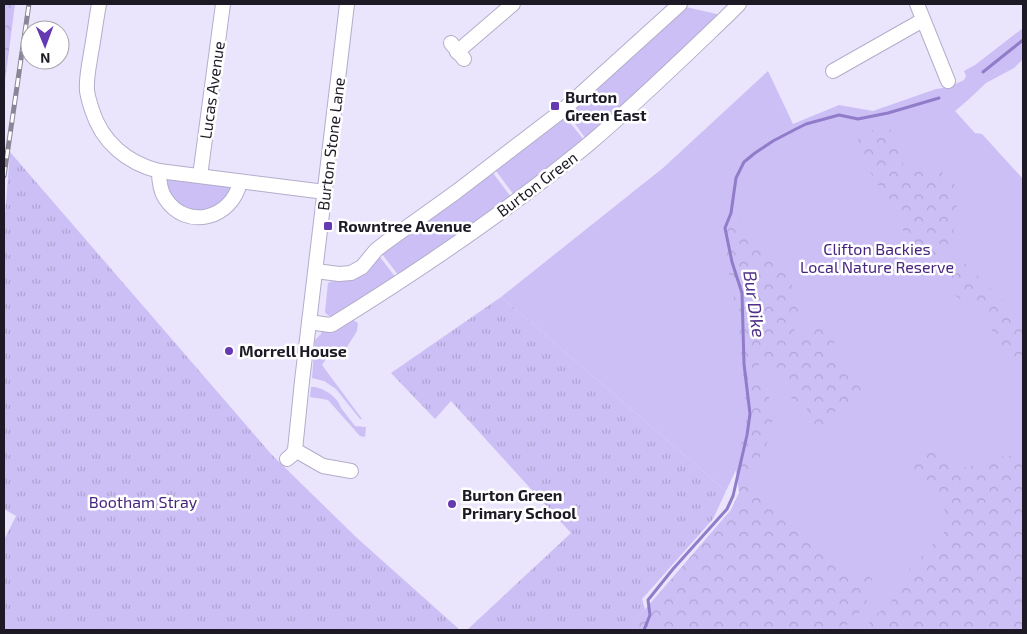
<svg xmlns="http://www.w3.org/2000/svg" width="1027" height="634" font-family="'Exo 2',sans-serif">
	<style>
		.green { fill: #cbbff5 }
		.forest { fill: url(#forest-crowns) }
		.park { fill: url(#park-tufts) }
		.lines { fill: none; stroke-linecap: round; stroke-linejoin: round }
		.stream { stroke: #917cc9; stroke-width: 3 }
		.minor-casing { stroke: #b3adca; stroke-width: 16 }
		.minor { stroke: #fff; stroke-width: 14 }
		.rail-casing { stroke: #8a8698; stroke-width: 5 }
		.rail { stroke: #fff; stroke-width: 3; stroke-dasharray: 9; stroke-linecap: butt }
		.poi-dot { fill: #6539b1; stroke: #fff; stroke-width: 2 }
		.labels { text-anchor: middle; stroke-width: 5; stroke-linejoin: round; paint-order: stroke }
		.street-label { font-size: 16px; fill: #1d1a25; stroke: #fff }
		.poi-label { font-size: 16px; font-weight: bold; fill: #1d1a25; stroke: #fff; text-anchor: start }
		.park-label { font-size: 16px; fill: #47257f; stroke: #fff }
		.water-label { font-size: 18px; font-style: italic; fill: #4f2f89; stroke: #fff }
	</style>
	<defs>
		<pattern id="forest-crowns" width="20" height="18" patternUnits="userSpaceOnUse" patternTransform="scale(1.25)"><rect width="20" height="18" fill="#cbbff5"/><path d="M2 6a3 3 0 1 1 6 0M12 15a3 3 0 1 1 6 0" fill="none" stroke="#aea4d2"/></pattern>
		<pattern id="park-tufts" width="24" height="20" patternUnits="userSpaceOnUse" patternTransform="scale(1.25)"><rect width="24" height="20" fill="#cbbff5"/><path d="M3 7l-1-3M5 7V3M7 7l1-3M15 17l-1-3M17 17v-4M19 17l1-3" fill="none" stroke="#aea4d2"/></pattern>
	</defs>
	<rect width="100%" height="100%" fill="#eae5fd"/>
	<g class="green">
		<polygon points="686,7 721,15 586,139 568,114 635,55"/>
		<polygon points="1023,28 1023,59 1014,68 986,83 968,100 955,111 975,133 982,134 1023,179 1023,630 632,630 636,620 731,510 739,493 736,470 726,491 501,297 663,168 768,71 793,124 839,105 873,111 936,89 949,87 964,80 966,76 964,71 975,65"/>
		<polygon points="563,119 565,121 567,119 584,140 514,195 496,171"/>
		<polygon points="493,173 511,197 399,276 382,254 392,246"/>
		<polygon points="165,177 234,186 220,206 198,213 179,206 167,191"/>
		<path d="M380 257 396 278 335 316C330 317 328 316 325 312L328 283C334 280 338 281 344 281 360 280 369 269 380 257Z"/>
		<polygon points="350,318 358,323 357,331 347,347 328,356 322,365 362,419 360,419 336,389 324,381 312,378 315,340 321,334 322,329"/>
		<path d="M311 387C322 386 338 397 341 408L355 426 366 427 365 437 360 436 328 400 310 397Z"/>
	</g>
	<g class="forest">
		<polygon points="4,4 15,4 4,89"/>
		<polygon points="876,129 893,130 901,154 903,165 914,172 924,172 937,169 952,179 958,193 954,229 950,248 941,256 931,255 916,247 902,229 894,211 871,173 857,143 860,135"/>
		<path d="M739 220C761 240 806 288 800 320 799 326 793 331 790 336L793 341 804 329 812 323 824 328 833 335 836 356 850 367 855 379 862 386 857 403 847 409 836 407 834 414 815 433 806 427 807 407 791 398V381L781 377 771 360 760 359 758 370 766 381 773 418 767 443 756 466 743 472 736 468 747 415 736 309 722 236V224L730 221Z"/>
		<polygon points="959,262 968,265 984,283 1000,296 1010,310 1023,322 1023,367 1002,350 984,315 957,297 945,279 948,264"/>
		<polygon points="926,450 946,456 959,469 973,466 987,457 1012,456 1023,451 1023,630 865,630 873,617 891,603 895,590 907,572 950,526 942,503 922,484 912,467 914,454"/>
		<polygon points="752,482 762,491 778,512 809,539 836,567 853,574 866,574 872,579 871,591 864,607 860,612 852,618 847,625 841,630 632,630 636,620 731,510 739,493 739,484"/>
	</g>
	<g class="park">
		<polygon points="10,152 272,455 357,538 460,630 5,630 4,540 16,516 4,509 4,227"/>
		<polygon points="501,297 726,491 713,519 642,599 645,609 636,620 632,630 467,630 571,533 451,401 435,419 391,373"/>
	</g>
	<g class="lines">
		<g class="stream">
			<polyline points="983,72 1023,40"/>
			<polyline points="644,630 650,615 648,600 673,569 727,509 733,496 747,435 750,414 744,364 742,293 732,262 725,228 731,213 736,178 744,162 755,153 773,141 794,130 806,124 839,115 858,119 888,113 939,98"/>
		</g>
		<defs>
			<g id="minor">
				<path d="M99 4C96 20 94 37 91 53 89 66 86 78 87 91 88 97 90 104 92 110 102 142 127 163 159 171L325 192"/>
				<polyline points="917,4 948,81"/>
				<polyline points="451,43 464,59"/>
				<polyline points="457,52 513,4"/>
				<polyline points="833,71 923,20"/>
				<path d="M159 171C159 180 160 190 165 198 186 231 232 219 240 182"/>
				<polyline points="200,176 223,4"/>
				<polyline points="316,271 339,274 351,273 362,267 376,250 385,243 456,192 563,110 680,4"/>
				<path d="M309 322 330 325 333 324C422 269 509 210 590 143 637 103 681 60 726 17L739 4"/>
				<polyline points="295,450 323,466 351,471"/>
				<polyline points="287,459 292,455 295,450 302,381 347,4"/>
			</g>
		</defs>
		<use href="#minor" class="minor-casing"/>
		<use href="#minor" class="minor"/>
		<defs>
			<polyline id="rail" points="4,176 29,4"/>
		</defs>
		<use href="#rail" class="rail-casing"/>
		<use href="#rail" class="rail"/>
	</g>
	<g class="poi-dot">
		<rect x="550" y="101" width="10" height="10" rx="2.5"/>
		<rect x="323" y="221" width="10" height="10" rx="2.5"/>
		<circle cx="229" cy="351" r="5"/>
		<circle cx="452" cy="504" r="5"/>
	</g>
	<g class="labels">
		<g class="street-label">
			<text transform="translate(212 90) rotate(-82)" y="6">Lucas Avenue</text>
			<text transform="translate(331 144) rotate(-83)" y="6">Burton Stone Lane</text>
			<text transform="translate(537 184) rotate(-37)" y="6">Burton Green</text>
		</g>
		<g class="poi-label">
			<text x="565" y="103">Burton<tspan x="565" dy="18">Green East</tspan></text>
			<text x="338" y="232">Rowntree Avenue</text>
			<text x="239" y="357">Morrell House</text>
			<text x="462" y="501">Burton Green<tspan x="462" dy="18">Primary School</tspan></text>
		</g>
		<g class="park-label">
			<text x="877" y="255">Clifton Backies<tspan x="877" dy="18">Local Nature Reserve</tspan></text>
			<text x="143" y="508">Bootham Stray</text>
		</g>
		<g class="water-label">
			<text transform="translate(754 304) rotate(82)" y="6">Bur Dike</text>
		</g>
	</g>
	<rect width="1027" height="634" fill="none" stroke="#1d1a25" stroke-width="10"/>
	<g transform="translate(45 45) rotate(179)"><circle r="24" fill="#ffffff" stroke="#a5a3a8"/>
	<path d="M0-4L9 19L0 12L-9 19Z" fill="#6539b1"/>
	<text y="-8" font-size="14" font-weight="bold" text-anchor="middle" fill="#1d1a25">N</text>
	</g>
</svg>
